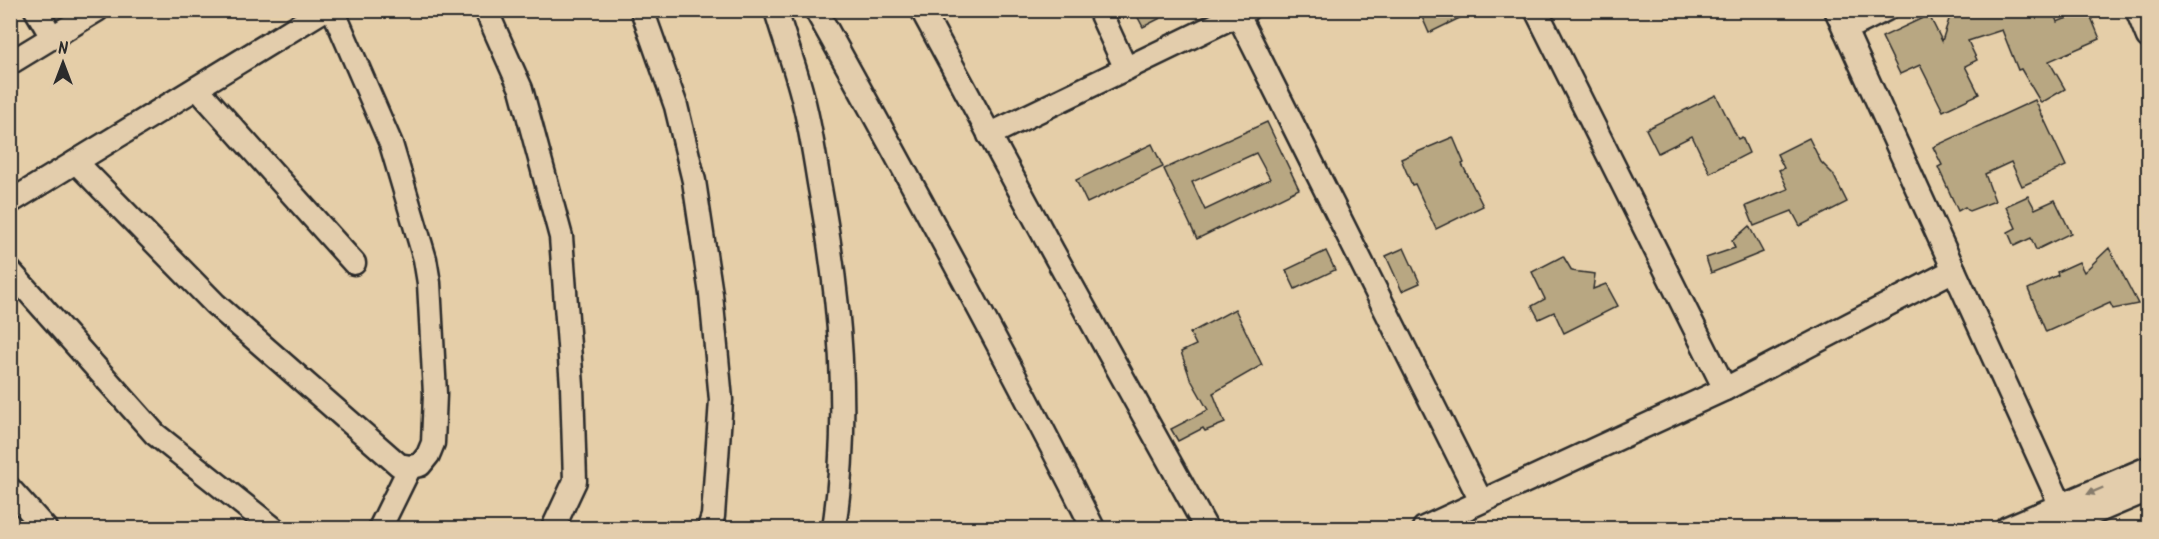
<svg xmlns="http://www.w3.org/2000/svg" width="2159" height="539" font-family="Kalam,sans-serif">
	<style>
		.building { fill: #b8a782; stroke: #2b2b2b; stroke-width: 1.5; fill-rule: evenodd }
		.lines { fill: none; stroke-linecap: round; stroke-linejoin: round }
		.minor-casing { stroke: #2b2b2b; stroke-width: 27 }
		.minor { stroke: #e3cdac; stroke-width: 22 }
		.oneway { fill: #877c6c }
	</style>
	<rect width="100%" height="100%" fill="#e5cea8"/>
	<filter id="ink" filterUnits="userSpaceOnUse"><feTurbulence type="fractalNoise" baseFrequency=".0167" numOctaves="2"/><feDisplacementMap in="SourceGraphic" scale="12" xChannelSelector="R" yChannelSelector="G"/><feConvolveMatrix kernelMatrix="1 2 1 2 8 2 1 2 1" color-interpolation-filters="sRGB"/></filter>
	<g filter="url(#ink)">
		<g class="building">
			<polygon points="1134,10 1176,10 1143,27"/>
			<polygon points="1419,10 1476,10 1429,33"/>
			<polygon points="1952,10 2053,10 2057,22 2088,10 2100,39 2049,61 2065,89 2041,103 2021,69 2018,70 2002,30 1968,41 1977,60 1965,66 1979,94 1943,111 1920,65 1900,74 1882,37 1929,15 1942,41"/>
			<polygon points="1716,95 1738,139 1742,137 1749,153 1710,173 1692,136 1658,153 1646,129"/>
			<polygon points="2035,100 2066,166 2022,186 2011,162 1985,174 1995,201 1969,211 1965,207 1958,211 1938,167 1942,165 1933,147"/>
			<path d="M1267 122 1299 189 1197 239 1164 169ZM1256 153 1270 179 1205 210 1192 182Z"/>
			<polygon points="1453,137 1464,163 1462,164 1483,206 1436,229 1415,184 1412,185 1401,159"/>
			<polygon points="1809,138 1821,162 1833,174 1847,202 1800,226 1792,211 1754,226 1746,206 1788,189 1779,170 1784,168 1777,154"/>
			<polygon points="1152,144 1163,167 1087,203 1076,180"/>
			<polygon points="2028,196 2035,209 2055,200 2071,233 2036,250 2031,238 2014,246 2008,232 2016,228 2006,206"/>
			<polygon points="1749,226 1763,252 1711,273 1706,258 1735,248 1732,241"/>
			<polygon points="1404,248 1420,283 1402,291 1386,256"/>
			<polygon points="2109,248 2138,304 2113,309 2110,303 2046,332 2028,289 2058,275 2057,272 2079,262 2084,272"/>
			<polygon points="1326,251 1335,270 1295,289 1286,270"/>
			<polygon points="1563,256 1572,271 1595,274 1593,289 1606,284 1618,306 1564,333 1554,312 1539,319 1532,306 1545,299 1532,272"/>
			<polygon points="1235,309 1262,365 1213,393 1225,423 1205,431 1203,428 1178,441 1171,429 1208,410 1190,378 1181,352 1196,345 1190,333"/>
		</g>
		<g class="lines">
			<defs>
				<g id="minor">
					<polyline points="36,10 52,37"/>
					<polyline points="486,10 521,89 561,237 572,386 575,481 553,528"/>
					<polyline points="642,10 676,106 694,181 711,294 721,400 713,516 709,528"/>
					<path d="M776 10C785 42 798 74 805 107 811 132 815 158 819 183 840 297 851 413 834 528"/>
					<path d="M816 10C911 181 1005 353 1093 528"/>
					<polyline points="922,10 1052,250 1206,528"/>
					<polyline points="1099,10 1126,69"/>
					<polyline points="1536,10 1725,389"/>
					<polyline points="1836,10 2061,506"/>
					<polyline points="2137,10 2148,37"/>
					<polyline points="1238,15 1481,501"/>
					<polyline points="1845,30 1885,10"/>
					<polyline points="10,63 97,10"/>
					<polyline points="197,88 354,263"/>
					<polyline points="989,135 1247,10"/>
					<polyline points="76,162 215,304 399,465 410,467 420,465 428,455 433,443 435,394 429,283 425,259 391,144 333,10"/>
					<polyline points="10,202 324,10"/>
					<polyline points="10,271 155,434 273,528"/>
					<polyline points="10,489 45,528"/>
					<polyline points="380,528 410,467"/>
					<polyline points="1424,528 1725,389 1954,270"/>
					<polyline points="2007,528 2148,468"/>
					<polyline points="2058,528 2148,490"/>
				</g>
			</defs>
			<use href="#minor" class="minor-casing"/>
			<use href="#minor" class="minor"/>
		</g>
		<defs><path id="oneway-solid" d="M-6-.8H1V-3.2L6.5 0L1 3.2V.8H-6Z" transform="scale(1.5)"/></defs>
		<use class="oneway" href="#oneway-solid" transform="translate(2095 491) rotate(157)"/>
	</g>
	<rect width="2159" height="539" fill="none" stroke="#e3cdac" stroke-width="36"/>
	<rect x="18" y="18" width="2123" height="503" fill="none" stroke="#2b2b2b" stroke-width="2" filter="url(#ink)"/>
	<g transform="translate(63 63)" stroke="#e3cdac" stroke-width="4.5" paint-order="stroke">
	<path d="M0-4.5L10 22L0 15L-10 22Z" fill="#2b2b2b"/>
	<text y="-9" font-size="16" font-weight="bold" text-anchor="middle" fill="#2b2b2b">N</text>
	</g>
</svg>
